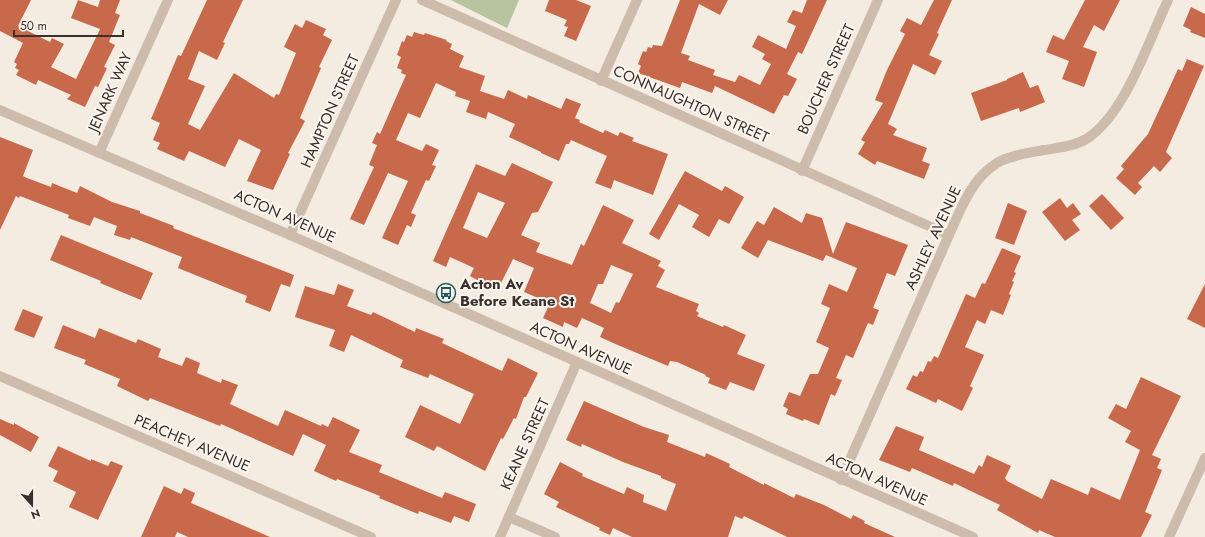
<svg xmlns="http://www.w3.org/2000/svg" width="1205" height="537" font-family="Jost,sans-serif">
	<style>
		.green { fill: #b8c4a0 }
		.building { fill: #c8694b; fill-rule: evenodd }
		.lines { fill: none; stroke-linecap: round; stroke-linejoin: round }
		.minor { stroke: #cdbbac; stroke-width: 10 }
		.tertiary { stroke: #cdbbac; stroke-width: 10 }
		.labels { text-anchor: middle; stroke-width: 4; stroke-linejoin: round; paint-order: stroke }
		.street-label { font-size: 15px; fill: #3b302b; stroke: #fbf5ee }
		.poi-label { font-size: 15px; font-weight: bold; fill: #3b302b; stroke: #fbf5ee; text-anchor: start }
	</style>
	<rect width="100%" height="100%" fill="#f4ebe1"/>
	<polygon class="green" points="451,0 519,0 507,28"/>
	<g class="building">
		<polygon points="0,0 31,0 18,26 50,42 52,38 64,44 51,67 76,79 100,29 71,18 78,0 98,7 100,0 120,0 115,13 120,15 109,42 115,45 104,67 107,68 98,87 95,86 85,107 67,99 71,95 38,80 36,85 16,75 19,70 15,68 17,64 14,62 23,43 0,31"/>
		<polygon points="207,0 243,0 223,42 225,43 217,60 199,51 188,79 205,86 188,124 200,130 234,73 274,98 276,94 279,95 296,53 284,47 295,24 302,28 306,20 326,29 323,35 332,40 319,67 321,68 300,118 305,121 288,153 290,154 273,190 247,181 261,150 239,139 225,167 189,151 184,161 157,149 160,143 153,140 160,123 151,119 178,55 181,56"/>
		<polygon points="549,0 576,0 591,6 576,41 564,36 568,27 564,26 567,20 545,11"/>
		<polygon points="680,0 728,0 720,15 699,4 681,53 690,56 688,60 715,70 713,75 735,82 739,75 760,85 771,64 762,59 765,54 752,47 758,35 786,49 796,26 787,22 793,10 802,13 807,0 827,0 802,54 798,52 787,74 797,79 788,96 784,95 774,114 715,86 712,93 682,82 680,88 638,73 641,66 638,64 643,51 646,52 648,47 652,48 653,45 662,46"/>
		<polygon points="934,0 952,0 937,33 939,34 929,55 942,61 935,75 913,64 888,124 897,129 893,135 927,148 922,161 930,164 924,179 877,161 875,165 858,154 865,142 861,140 883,103 875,100 887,70 905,34 900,31 907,18 921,25"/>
		<polygon points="1085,0 1120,0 1104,31 1094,25 1083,47 1097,52 1084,87 1062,79 1069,61 1046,52 1053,35 1064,40"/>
		<polygon points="1191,7 1205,14 1205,38 1190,32 1191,30 1183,26"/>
		<polygon points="414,32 424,35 425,33 447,40 446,41 452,44 450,49 464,56 459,67 485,76 480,91 504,99 508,90 527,99 528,95 561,109 566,98 581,104 575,118 580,120 579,122 603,133 605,130 618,136 620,132 634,138 632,141 668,154 653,195 614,180 611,189 595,183 607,156 571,140 569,144 566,144 559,161 541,153 541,152 509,137 515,124 488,112 486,119 466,112 470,101 455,96 456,92 436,83 420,118 408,113 396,140 422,151 426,144 439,150 432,165 436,166 429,181 426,180 411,213 416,215 411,227 407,225 398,245 382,238 408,181 388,173 364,225 350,219 374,167 369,165 377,145 372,143 377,132 380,134 406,75 401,73 402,70 397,68 401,57 397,55 402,41 404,42 407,35 412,37"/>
		<polygon points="1187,59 1204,66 1166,152 1172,158 1160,172 1154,166 1138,183 1142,187 1135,195 1116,178 1124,169 1121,166 1148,134 1178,69 1182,71"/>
		<polygon points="1023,72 1030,88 1038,85 1045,102 1020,112 1019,108 981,121 971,93 1007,80 1007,79"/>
		<polygon points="0,137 33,150 23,176 27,178 51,187 52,183 77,193 80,186 112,202 140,211 140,213 174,226 173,228 294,275 290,287 281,284 270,312 245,302 247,296 178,268 182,257 131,237 130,240 114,235 117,226 94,217 90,226 68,218 69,215 20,196 19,198 16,196 0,230"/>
		<path d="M512 163 553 182 538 212 532 213 521 235 540 243 536 252 572 265 581 244 584 246 603 205 634 220 622 243 661 261 658 266 665 270 656 287 699 304 696 311 699 313 697 316 723 327 724 325 746 335 737 354 765 365 754 391 730 382 726 390 708 383 710 378 705 376 706 375 677 362 670 361 668 366 613 343 600 337 604 328 582 318 577 328 564 322 563 327 543 318 550 303 524 292 534 268 513 259 499 287 490 282 488 286 470 276 474 268 450 257 446 267 433 261 476 164 505 176ZM478 192 505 203 487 238 463 228ZM611 265 633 274 619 303 616 302 611 313 590 303 598 284H603Z"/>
		<polygon points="685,171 722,191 725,186 744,197 729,224 719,219 709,237 692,227 699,215 679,204 659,240 649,234"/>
		<polygon points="1102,194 1124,218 1111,230 1089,206"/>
		<polygon points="1060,198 1067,208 1073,203 1081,214 1072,220 1080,230 1065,241 1042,212"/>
		<polygon points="1008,203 1027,211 1014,245 995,238"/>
		<polygon points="774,207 802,223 806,213 822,218 833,254 846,222 908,245 895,276 887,273 873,308 879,310 873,325 868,323 853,358 846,355 836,378 842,380 835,396 831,394 819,425 804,419 803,421 786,414 788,409 783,406 789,392 800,396 810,374 818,374 829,348 816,342 830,308 821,304 829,284 847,292 857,268 826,255 823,261 768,240 758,258 741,248 757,221 764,225"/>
		<polygon points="61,235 153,273 141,300 100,283 101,281 50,260"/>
		<polygon points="1002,248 1021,256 1014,272 1016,273 1012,281 1014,282 1009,294 1011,295 1003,315 991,310 985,324 977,320 965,347 984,355 970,386 973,388 962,411 938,399 936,403 906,389 913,375 917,377 920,371 923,372 928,361 931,362 934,356 938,358 966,294 975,298 982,283 985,284"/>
		<polygon points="338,284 354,290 347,306 371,315 373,312 415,332 416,328 444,339 442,343 502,371 508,358 538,373 526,397 524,397 516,419 514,418 503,439 501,438 485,471 437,446 434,451 405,437 420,405 460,424 474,394 430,374 428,378 400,367 403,360 351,335 344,352 329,346 335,330 295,317 305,286 334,295"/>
		<polygon points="1205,284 1205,328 1187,319"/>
		<polygon points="23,309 43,317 34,338 14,330"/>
		<polygon points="63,325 95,338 99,328 136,343 138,339 161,349 158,357 182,366 186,357 200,363 197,373 221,383 222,379 238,385 230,404 278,426 285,410 321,426 322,424 328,427 333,417 360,430 349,452 382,465 379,472 442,498 445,492 476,504 469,522 454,516 451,523 419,511 418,514 379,498 380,496 337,479 336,481 314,471 326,445 303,434 293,456 221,424 220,426 150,398 148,401 117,386 120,379 84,364 86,360 54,348"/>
		<polygon points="1141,377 1181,396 1152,455 1161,459 1157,468 1162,470 1145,512 1152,515 1141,537 1055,537 1039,530 1038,533 997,510 1000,505 954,483 953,486 912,468 910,472 879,460 896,426 924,437 919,450 974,474 979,465 982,467 987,455 1011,466 1005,478 1007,481 1042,499 1051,479 1088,495 1091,487 1120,500 1140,450 1125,442 1131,431 1108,418 1116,404 1126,409"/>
		<polygon points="584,401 644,427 669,435 667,442 705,457 706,453 730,464 729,467 764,485 764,483 794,498 796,494 824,505 851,519 853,515 865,521 864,523 895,537 787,537 744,516 742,519 735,516 728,537 632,537 613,528 610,535 599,530 600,528 556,507 559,502 544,494 560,462 583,474 582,476 624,494 627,487 644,495 643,502 666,511 676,484 661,478 661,476 623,462 582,444 581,447 566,440"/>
		<polygon points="0,419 14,425 14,423 39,437 31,452 0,435"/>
		<polygon points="58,446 91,461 91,459 108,466 111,461 123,466 98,520 69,507 76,492 53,481 58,471 48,466"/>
		<polygon points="164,486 181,494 184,488 195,493 191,503 270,537 188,537 177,532 175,537 141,537"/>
	</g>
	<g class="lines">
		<g class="minor">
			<polyline points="422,0 949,235"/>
			<polyline points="601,81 637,0"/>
			<polyline points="99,153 168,0"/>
			<polyline points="802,171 878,0"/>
			<polyline points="290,235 396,0"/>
			<polyline points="0,376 371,537"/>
			<path d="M841 480 949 235C961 209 971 179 997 163 1010 155 1029 153 1044 150 1057 148 1076 146 1088 138 1126 112 1148 42 1168 0"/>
			<polyline points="509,517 555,537"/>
			<polyline points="500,537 577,362"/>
		</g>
		<g class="tertiary">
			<polyline points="0,110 290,235 973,537"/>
			<polyline points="1169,537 1205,458"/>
		</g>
	</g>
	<defs>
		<symbol id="bus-ring" viewBox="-11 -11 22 22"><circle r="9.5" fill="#fbf5ee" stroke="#1f5a5e" stroke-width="1.5"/><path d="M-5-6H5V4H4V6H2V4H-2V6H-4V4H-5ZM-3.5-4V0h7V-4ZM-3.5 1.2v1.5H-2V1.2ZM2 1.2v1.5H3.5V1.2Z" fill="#1f5a5e"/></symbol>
	</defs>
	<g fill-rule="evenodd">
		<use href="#bus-ring" x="435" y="282" width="22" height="22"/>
	</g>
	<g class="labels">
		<g class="street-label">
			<text transform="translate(826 79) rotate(-66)" y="5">BOUCHER STREET</text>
			<text transform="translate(110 92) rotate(-66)" y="5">JENARK WAY</text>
			<text transform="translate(691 104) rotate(24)" y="5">CONNAUGHTON STREET</text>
			<text transform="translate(330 111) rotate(-66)" y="5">HAMPTON STREET</text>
			<text transform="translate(285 216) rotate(24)" y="5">ACTON AVENUE</text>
			<text transform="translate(933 238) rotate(-65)" y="5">ASHLEY AVENUE</text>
			<text transform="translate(581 348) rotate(24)" y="5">ACTON AVENUE</text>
			<text transform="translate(192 443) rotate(23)" y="5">PEACHEY AVENUE</text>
			<text transform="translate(525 444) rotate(-66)" y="5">KEANE STREET</text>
			<text transform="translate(877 479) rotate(24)" y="5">ACTON AVENUE</text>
		</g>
		<g class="poi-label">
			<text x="460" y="289">Acton Av<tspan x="460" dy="17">Before Keane St</tspan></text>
		</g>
	</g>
	<g transform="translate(32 505) rotate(159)" stroke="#fbf5ee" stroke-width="3" paint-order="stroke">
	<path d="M0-3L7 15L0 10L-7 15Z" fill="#3b302b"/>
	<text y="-6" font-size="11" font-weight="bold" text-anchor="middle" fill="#3b302b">N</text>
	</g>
	<path d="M14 30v6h109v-6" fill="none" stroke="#3b302b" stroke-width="2"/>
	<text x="20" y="30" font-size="12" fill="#3b302b" stroke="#fbf5ee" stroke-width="3" paint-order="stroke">50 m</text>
</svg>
